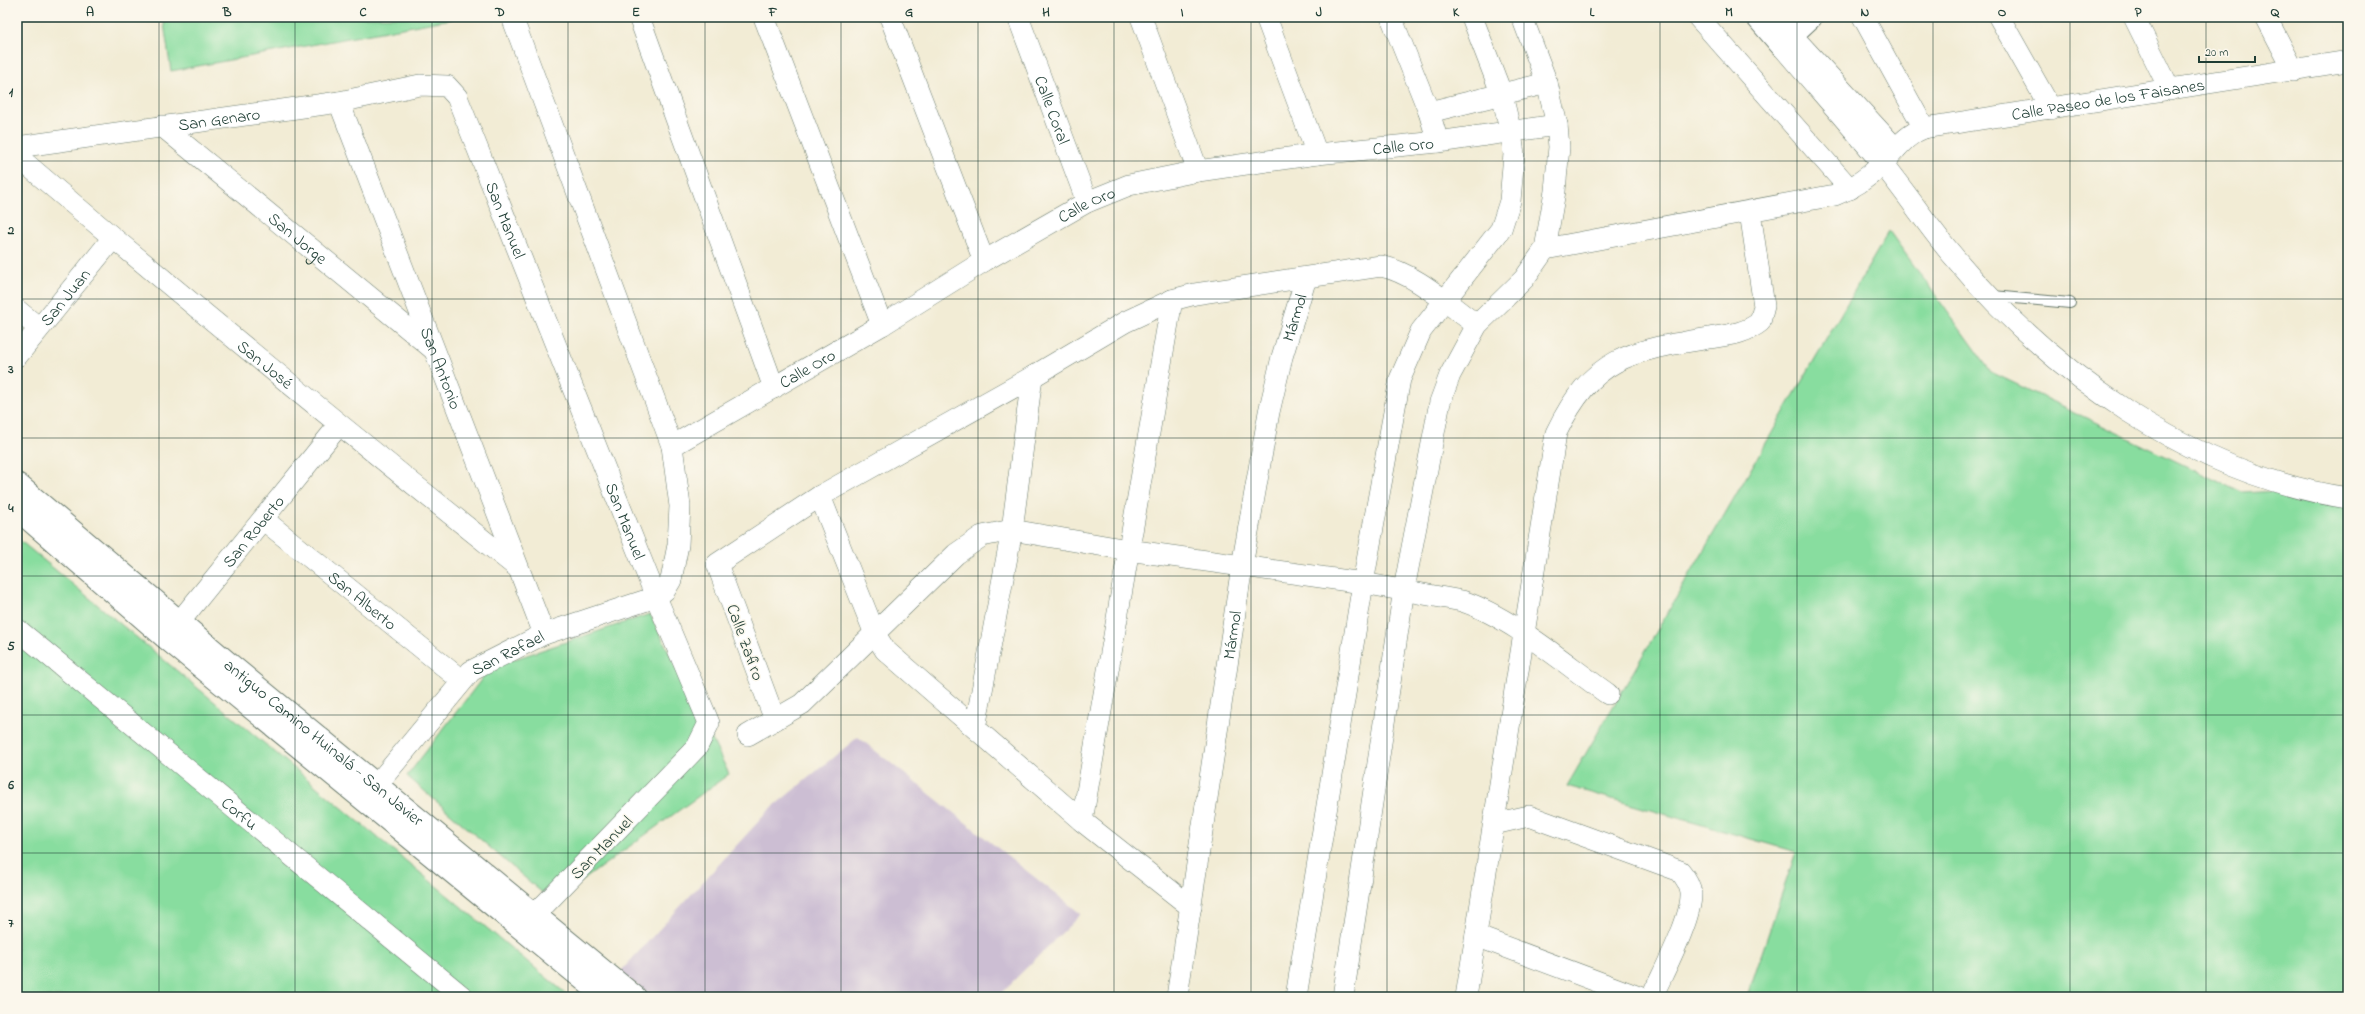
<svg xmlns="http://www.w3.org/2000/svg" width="2365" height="1014" font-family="'Indie Flower',sans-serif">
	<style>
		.industrial { fill: #ccbed3 }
		.green { fill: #88dd9f; stroke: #548d6a }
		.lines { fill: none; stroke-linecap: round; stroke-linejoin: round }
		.lane-casing { stroke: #697a6c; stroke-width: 12 }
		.street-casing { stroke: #697a6c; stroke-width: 22 }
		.secondary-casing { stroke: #697a6c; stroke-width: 24 }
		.lane { stroke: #fff; stroke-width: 10 }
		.street { stroke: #fff; stroke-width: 21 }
		.secondary { stroke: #fff; stroke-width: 22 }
		.grid { fill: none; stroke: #1f3d34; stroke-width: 1; stroke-opacity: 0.55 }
		.labels { text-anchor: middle; stroke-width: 3; stroke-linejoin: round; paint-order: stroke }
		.street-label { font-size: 17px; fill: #1f3d34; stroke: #fbf7ec }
		.neatline { fill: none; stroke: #1f3d34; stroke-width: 1.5 }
		.grid-label { font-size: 13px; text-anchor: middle; font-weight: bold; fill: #1f3d34 }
	</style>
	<rect width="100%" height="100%" fill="#fbf7ec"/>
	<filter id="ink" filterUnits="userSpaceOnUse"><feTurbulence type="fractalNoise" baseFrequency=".025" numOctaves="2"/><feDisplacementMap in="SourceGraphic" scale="8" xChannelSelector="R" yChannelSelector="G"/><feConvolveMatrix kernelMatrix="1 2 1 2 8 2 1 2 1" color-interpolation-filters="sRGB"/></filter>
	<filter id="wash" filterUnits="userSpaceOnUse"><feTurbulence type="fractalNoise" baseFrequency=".012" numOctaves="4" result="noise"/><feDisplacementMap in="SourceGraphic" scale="16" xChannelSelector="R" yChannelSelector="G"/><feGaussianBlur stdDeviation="0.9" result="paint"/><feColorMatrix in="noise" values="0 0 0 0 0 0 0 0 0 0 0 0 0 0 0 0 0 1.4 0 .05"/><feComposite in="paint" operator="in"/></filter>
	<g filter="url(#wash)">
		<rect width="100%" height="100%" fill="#f2ecd5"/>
		<polygon class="industrial" points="858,737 1081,914 997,997 651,997 620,972 769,810"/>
		<g class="green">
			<polygon points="163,17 450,17 451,19 171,71"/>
			<polygon points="1889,231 1991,372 2242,493 2348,487 2348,997 1747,997 1796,852 1567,786"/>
			<polygon points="17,538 570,997 17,997"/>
			<polygon points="650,614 729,774 553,902 407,776 491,667"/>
		</g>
	</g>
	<g filter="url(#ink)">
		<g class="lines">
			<defs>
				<polyline id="lane" points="1993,296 2070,303"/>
				<g id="street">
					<polyline points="639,17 774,388"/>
					<polyline points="764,17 882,325"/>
					<polyline points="890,17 984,261"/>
					<path id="s1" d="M1018 17 1087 202"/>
					<polyline points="1141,17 1198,171"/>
					<polyline points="1266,17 1317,154"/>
					<polyline points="1391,17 1429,112 1438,142"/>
					<polyline points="1698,17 1850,189"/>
					<polyline points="1775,17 1896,149"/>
					<polyline points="1863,17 1924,128"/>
					<polyline points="1999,17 2051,109"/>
					<polyline points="2134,17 2170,90"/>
					<polyline points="2266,17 2294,71"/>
					<path d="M1781 45C1814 84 1848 122 1881 162 1905 191 1925 222 1949 251 2048 371 2192 475 2348 498"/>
					<path id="s2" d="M339 102 544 634"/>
					<polyline points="1429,112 1547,83"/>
					<path id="s3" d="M162 126 433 349"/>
					<path id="s4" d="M17 147 339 102 420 85 447 86 457 97 656 597 709 723 697 747 523 927"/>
					<path id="s5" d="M17 156C181 297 349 433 518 568"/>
					<path id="s6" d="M1545 249 1835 195C1854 188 1868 178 1882 164 1896 150 1905 135 1924 128L2348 61"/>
					<polyline points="17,310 39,328"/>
					<path id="s7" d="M17 356 113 238"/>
					<path id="s8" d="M672 446 882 325 984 261 1087 202 1129 185 1198 171 1317 154 1438 142 1557 125"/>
					<polyline points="820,496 875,634 885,650 1082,821 1191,907"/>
					<path id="s9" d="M264 520 461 680"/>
					<path id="s10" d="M17 629 463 997"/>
					<path id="s11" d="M168 636 339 425"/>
					<path d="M775 720 717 564 820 496 1032 377 1125 322 1172 300 1195 294 1381 266C1417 274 1447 304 1477 325"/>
					<polyline points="975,728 1012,530 1032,377"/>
					<path d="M748 735 802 704 956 554 982 536 1012 530 1128 550 1363 583 1462 601C1511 617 1565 664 1608 694"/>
					<path id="s12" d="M365 799 471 671 544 634 656 597 665 590 671 580 678 545 680 506 672 446 512 17"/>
					<polyline points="1082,821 1172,300"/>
					<path d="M1494 824 1529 816 1680 871C1685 877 1690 885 1691 893 1692 919 1663 972 1652 997"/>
					<polyline points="1476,936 1639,997"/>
					<path id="s13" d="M1177 997 1242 566 1269 412 1282 357 1306 278"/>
					<polyline points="1296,997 1363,583 1400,379 1421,331 1501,229 1510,201 1514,154 1511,133 1502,95 1472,17"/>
					<polyline points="1343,997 1404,589 1440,402 1450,375 1477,325 1524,279 1545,249 1555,191 1559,147 1557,125 1547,83 1522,17"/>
					<path d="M1466 997 1556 433C1593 356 1630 351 1709 338 1727 335 1745 334 1760 322L1764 306 1750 212"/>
				</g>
				<g id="secondary">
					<polyline points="1757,17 1781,45 1811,17"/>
					<path id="s14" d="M17 484 228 663 635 997"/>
					<polyline points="17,509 166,638 605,997"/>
				</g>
			</defs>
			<use href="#lane" class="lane-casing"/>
			<use href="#street" class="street-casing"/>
			<use href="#secondary" class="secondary-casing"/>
			<use href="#lane" class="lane"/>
			<use href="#street" class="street"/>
			<use href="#secondary" class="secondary"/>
		</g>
	</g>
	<path class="grid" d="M159 17V997M295 17V997M432 17V997M568 17V997M705 17V997M841 17V997M978 17V997M1114 17V997M1251 17V997M1387 17V997M1524 17V997M1660 17V997M1797 17V997M1933 17V997M2070 17V997M2206 17V997M17 161H2348M17 299H2348M17 438H2348M17 576H2348M17 715H2348M17 853H2348"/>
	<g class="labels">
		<g class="street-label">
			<text dy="6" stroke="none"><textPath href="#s6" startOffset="594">Calle Paseo de los Faisanes</textPath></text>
			<text dy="6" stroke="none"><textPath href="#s1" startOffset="99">Calle Coral</textPath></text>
			<text dy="6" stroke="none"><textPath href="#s4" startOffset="204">San Genaro</textPath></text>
			<text dy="6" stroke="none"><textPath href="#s8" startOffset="804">Calle Oro</textPath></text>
			<text dy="6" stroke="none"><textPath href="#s8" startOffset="480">Calle Oro</textPath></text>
			<text dy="6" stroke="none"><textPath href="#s4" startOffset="582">San Manuel</textPath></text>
			<text dy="6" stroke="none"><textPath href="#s3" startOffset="176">San Jorge</textPath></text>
			<text dy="6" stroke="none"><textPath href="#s7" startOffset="76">San Juan</textPath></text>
			<text dy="6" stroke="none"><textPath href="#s13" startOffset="690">Mármol</textPath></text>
			<text dy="6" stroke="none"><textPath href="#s5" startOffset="324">San José</textPath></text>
			<text dy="6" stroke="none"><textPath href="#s2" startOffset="285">San Antonio</textPath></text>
			<text dy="6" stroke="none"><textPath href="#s8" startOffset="156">Calle Oro</textPath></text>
			<text dy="6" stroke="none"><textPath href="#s4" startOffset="906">San Manuel</textPath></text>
			<text dy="6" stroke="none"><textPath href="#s11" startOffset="135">San Roberto</textPath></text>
			<text dy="6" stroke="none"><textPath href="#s9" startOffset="127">San Alberto</textPath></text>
			<text dy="6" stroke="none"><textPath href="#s13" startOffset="366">Mármol</textPath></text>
			<text transform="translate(746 642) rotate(70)" y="6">Calle Zafiro</text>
			<text dy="6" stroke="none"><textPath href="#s12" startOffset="207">San Rafael</textPath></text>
			<text dy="6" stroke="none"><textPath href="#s14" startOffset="401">antiguo Camino Huinalá - San Javier</textPath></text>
			<text dy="6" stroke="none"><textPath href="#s10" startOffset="289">Corfu</textPath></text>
			<text transform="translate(601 847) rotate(-46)" y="6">San Manuel</text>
		</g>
	</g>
	<rect width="2365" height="1014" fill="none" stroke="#fbf7ec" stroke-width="44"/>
	<path d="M2199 56v6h56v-6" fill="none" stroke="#1f3d34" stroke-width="2"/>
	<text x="2205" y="56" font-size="12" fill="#1f3d34" stroke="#fbf7ec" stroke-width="3" paint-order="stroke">20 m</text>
	<rect x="22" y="22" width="2321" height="970" class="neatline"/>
	<g class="grid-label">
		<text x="90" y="16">A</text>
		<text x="227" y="16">B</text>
		<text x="363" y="16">C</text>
		<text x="500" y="16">D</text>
		<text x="636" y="16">E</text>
		<text x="773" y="16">F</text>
		<text x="909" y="16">G</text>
		<text x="1046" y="16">H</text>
		<text x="1182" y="16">I</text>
		<text x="1319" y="16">J</text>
		<text x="1456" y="16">K</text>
		<text x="1592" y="16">L</text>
		<text x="1729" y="16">M</text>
		<text x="1865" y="16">N</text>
		<text x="2002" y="16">O</text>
		<text x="2138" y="16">P</text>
		<text x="2275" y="16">Q</text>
		<text x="11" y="96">1</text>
		<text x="11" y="234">2</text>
		<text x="11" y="373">3</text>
		<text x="11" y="512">4</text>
		<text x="11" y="650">5</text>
		<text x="11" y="789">6</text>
		<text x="11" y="927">7</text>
	</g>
</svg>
